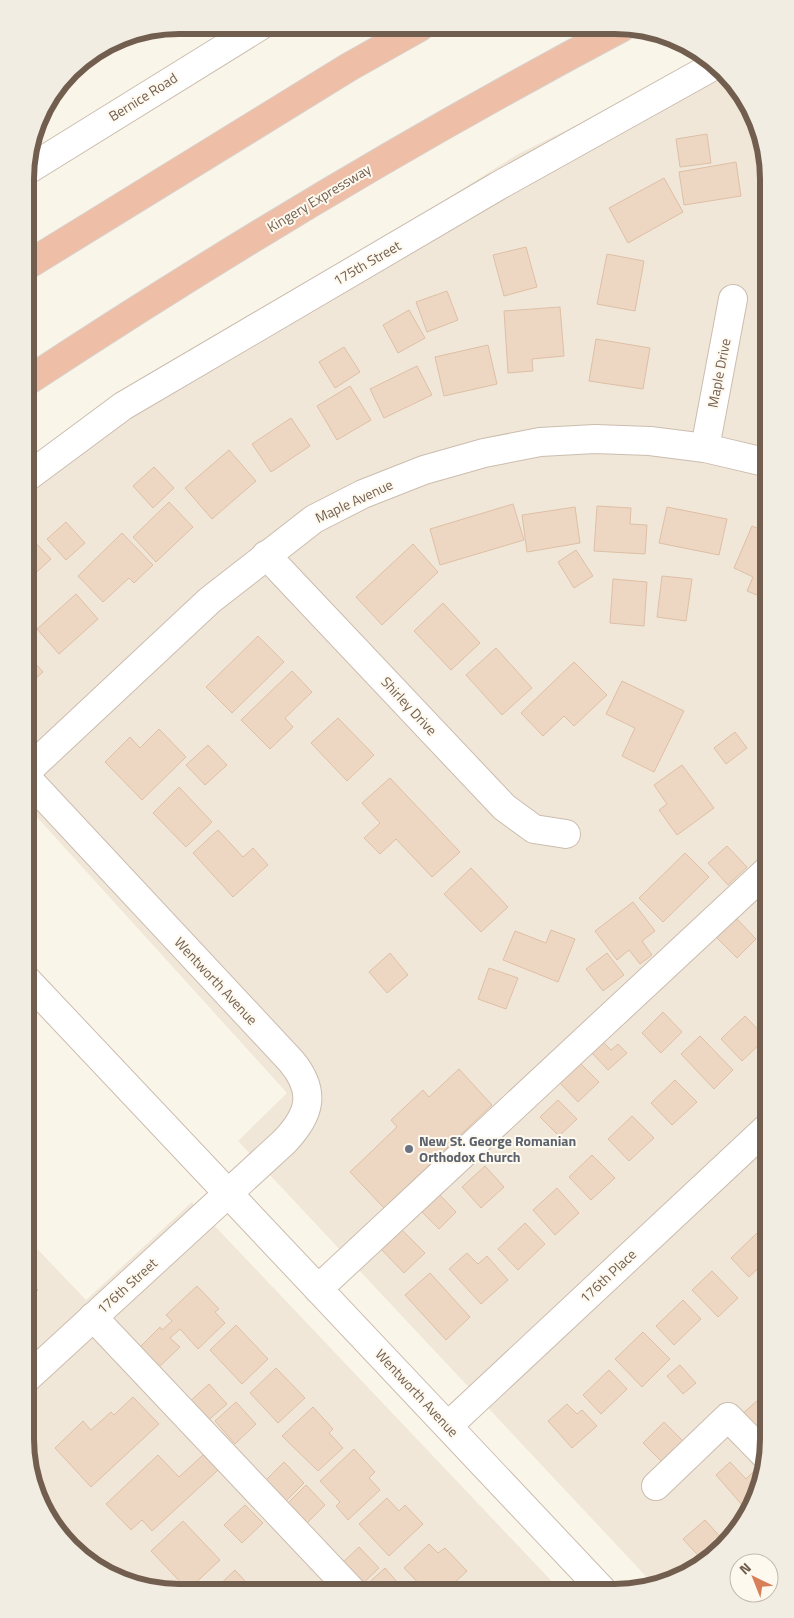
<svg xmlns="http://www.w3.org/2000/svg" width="794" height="1618" font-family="'Titillium Web',sans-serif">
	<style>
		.residential { fill: #f1e7d8 }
		.building { fill: #edd7c3; stroke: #debfa5 }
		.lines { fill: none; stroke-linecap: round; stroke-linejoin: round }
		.minor-casing { stroke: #cbbdaf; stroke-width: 30 }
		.highway-casing { stroke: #d8d2ce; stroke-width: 30 }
		.minor { stroke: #fff; stroke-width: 28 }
		.highway { stroke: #eebea6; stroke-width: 28 }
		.worship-dot { fill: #6b7280; stroke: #fdf9ef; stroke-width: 2 }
		.labels { text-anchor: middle; stroke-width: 4; stroke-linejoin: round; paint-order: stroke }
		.street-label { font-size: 14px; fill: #725e4f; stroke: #fdf9ef }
		.worship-label { font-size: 14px; font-weight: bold; fill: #5b616d; stroke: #fdf9ef; text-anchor: start }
		.rim { fill: none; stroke: #725e4f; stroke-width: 6 }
	</style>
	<rect width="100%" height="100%" fill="#faf5e9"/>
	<g class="residential">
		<polygon points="709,60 717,63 761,130 769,179 769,1449 757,1498 737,1533 701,1567 664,1585 655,1586 238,1141 287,1093 26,805 26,465 518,154"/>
		<polygon points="192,1202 563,1593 159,1592 120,1581 78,1555 33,1488 25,1439 25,1236 86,1300"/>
	</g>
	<g class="building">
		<polygon points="707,134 711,163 680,167 676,139"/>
		<polygon points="736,162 741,196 684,205 679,172"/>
		<polygon points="664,178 683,212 628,243 609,208"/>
		<polygon points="526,247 537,287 504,296 493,255"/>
		<polygon points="607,254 644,261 635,311 597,304"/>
		<polygon points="447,291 458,320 427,332 416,302"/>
		<polygon points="560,307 564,356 532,359 533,371 508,373 504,311"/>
		<polygon points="409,310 425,338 398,353 383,325"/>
		<polygon points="596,339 650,348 643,389 589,381"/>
		<polygon points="488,345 497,384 444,396 435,357"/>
		<polygon points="344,347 360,372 335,388 319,362"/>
		<polygon points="417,366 432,395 384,418 370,389"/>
		<polygon points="350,386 371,420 337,440 317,406"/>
		<polygon points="291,418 310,446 271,472 252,444"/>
		<polygon points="229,450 256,481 212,519 185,488"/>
		<polygon points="154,467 174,488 153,508 133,486"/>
		<polygon points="169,502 193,527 156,562 133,537"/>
		<polygon points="513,504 524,540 440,565 430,529"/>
		<polygon points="597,506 631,508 630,524 647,525 645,554 594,551"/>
		<polygon points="575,507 580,543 527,552 522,515"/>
		<polygon points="667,507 727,519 719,555 659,543"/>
		<polygon points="66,522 85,543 66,560 47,539"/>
		<polygon points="752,526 769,533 769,600 747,591 753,577 734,568"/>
		<polygon points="122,533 153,565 134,583 129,578 103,602 78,576"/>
		<polygon points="30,537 51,559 29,579 26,576 26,541"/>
		<polygon points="413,544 438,572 382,625 356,597"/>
		<polygon points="576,550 593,576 574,588 558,562"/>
		<polygon points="662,576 692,579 686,621 657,617"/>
		<polygon points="613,579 647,582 644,626 610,623"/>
		<polygon points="76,594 98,619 59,654 37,629"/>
		<polygon points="443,603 480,643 451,670 414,631"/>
		<polygon points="258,636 284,662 232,713 206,687"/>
		<polygon points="496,648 532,688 502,715 466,675"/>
		<polygon points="26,653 43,672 26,687"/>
		<polygon points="574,662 607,695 574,726 564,716 543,736 521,713"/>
		<polygon points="292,671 312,692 285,718 293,727 270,749 241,720"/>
		<polygon points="622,681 684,711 654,772 622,756 635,728 606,714"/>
		<polygon points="338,718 374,755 347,781 311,743"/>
		<polygon points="159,729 186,757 142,800 105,762 130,737 140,748"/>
		<polygon points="735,732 747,748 726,764 714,748"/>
		<polygon points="208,745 227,765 205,785 186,765"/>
		<polygon points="682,765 714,808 677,835 659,810 667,804 654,785"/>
		<polygon points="390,778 460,852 432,877 396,839 380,854 364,838 380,823 362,803"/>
		<polygon points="179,787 212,822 186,847 153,813"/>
		<polygon points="218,830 243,857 253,848 268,865 233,897 193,853"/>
		<polygon points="727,846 747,867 728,885 708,863"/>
		<polygon points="685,853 709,877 663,922 639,898"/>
		<polygon points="471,868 508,907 481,932 444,894"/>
		<polygon points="769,893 769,911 760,901"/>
		<polygon points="633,902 655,931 642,941 652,955 640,964 629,950 617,960 595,931"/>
		<polygon points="735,917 756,939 737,958 715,936"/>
		<polygon points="551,930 575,939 558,982 503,960 515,931 546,943"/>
		<polygon points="390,953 408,975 387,993 369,972"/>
		<polygon points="607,953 624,975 603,991 586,969"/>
		<polygon points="489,968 518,978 506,1009 478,999"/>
		<polygon points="769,996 769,1014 760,1005"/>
		<polygon points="663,1012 682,1032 661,1053 642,1033"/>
		<polygon points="745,1016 766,1038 742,1061 721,1039"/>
		<polygon points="700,1036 733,1070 714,1089 681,1054"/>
		<polygon points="602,1041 611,1050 618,1044 627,1053 608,1070 591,1052"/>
		<polygon points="580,1063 599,1082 578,1102 560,1083"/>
		<polygon points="459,1069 492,1105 384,1208 350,1172 397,1127 391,1120 423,1090 429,1097"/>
		<polygon points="675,1080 697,1102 672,1125 651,1103"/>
		<polygon points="558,1100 577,1119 559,1136 540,1117"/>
		<polygon points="632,1116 654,1138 629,1161 608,1139"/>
		<polygon points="592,1155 615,1178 591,1200 569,1177"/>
		<polygon points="485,1166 504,1187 481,1208 462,1187"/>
		<polygon points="557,1188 579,1213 555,1235 533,1210"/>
		<polygon points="439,1194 456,1212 439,1229 422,1212"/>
		<polygon points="525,1223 545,1244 518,1270 498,1249"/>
		<polygon points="400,1228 425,1253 404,1273 380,1248"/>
		<polygon points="757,1233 769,1245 769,1258 749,1277 731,1258"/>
		<polygon points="467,1253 478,1264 487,1256 508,1280 481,1304 449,1269"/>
		<polygon points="712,1271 738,1298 718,1317 692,1290"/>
		<polygon points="430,1273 470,1317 446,1340 405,1295"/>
		<polygon points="25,1277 38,1290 25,1302"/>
		<polygon points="197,1286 219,1309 215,1312 225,1323 198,1349 180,1329 170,1338 180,1347 157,1369 138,1349 160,1327 162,1330 172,1321 166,1315"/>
		<polygon points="683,1300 701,1319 674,1345 656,1326"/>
		<polygon points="236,1325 268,1359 242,1384 210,1350"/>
		<polygon points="643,1332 670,1359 642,1387 615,1359"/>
		<polygon points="680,1365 696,1383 683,1394 667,1376"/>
		<polygon points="276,1368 305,1398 278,1423 250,1393"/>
		<polygon points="609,1370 627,1389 601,1414 583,1395"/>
		<polygon points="209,1384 227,1404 205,1423 188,1403"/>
		<polygon points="133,1397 159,1424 91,1487 55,1448 83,1421 91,1430 111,1412 114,1415"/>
		<polygon points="759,1399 769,1409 769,1426 758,1435 740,1416"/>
		<polygon points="236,1402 256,1424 235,1444 215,1421"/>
		<polygon points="567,1404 577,1414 582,1410 597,1426 572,1448 548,1421"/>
		<polygon points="313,1407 333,1429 329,1433 343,1448 318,1471 282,1436"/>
		<polygon points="664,1422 685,1443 664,1464 643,1443"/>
		<polygon points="354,1449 375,1472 369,1478 380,1490 348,1520 336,1506 340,1502 320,1481"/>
		<polygon points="158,1455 179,1477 203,1455 218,1470 152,1531 142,1520 131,1530 106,1504"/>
		<polygon points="284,1462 304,1483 284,1503 264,1482"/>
		<polygon points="730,1462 746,1479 756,1469 762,1476 757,1498 749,1513 716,1475"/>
		<polygon points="306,1485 325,1505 304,1526 285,1506"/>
		<polygon points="387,1498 399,1511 405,1505 423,1524 389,1556 359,1524"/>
		<polygon points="245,1505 263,1523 242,1543 224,1525"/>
		<polygon points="705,1520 726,1543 705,1563 683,1539"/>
		<polygon points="183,1521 220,1560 188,1590 151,1551"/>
		<polygon points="429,1544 438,1553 445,1548 467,1571 445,1592 427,1592 404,1568"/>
		<polygon points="359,1547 379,1568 359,1587 339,1566"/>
		<polygon points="385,1568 405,1591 365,1592 362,1589"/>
		<polygon points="235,1570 255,1592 212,1592"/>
		<polygon points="475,1584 482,1591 484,1588 488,1593 466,1593"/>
	</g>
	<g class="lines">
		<defs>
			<g id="minor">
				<polyline points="26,171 260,26"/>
				<polyline points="705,448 733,299"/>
				<polyline points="26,478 123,406 498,186 717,64"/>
				<polyline points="266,555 504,807 534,829 566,834"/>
				<polyline points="26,772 210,600 314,519 363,494 424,470 484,453 540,442 595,439 650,441 705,448 769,463"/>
				<polyline points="25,978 605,1593"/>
				<polyline points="318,1289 769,869"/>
				<polyline points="93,1317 353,1592"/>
				<path d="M25 1380 284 1142C310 1115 317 1092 291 1061L26 777"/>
				<polyline points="448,1426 769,1126"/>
				<polyline points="656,1486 728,1417 767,1457"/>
			</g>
			<g id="highway">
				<polyline points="26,266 349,67 420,27"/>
				<path d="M26 382C219 255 417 136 621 28"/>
			</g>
		</defs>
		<use href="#minor" class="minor-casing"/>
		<use href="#highway" class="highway-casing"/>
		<use href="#minor" class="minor"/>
		<use href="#highway" class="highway"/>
	</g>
	<circle class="worship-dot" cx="409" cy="1149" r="5"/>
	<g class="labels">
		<g class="street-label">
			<text transform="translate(143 97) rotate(-32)" y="5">Bernice Road</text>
			<text transform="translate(319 198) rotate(-31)" y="5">Kingery Expressway</text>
			<text transform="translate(367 263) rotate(-30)" y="5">175th Street</text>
			<text transform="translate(719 373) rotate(-79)" y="5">Maple Drive</text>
			<text transform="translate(354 501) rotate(-25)" y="5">Maple Avenue</text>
			<text transform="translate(409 706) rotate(47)" y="5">Shirley Drive</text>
			<text transform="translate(216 981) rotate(47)" y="5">Wentworth Avenue</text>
			<text transform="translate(608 1276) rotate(-43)" y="5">176th Place</text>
			<text transform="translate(127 1286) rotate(-42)" y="5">176th Street</text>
			<text transform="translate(417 1393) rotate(47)" y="5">Wentworth Avenue</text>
		</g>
		<g class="worship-label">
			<text x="419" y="1146">New St. George Romanian<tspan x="419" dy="16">Orthodox Church</tspan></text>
		</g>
	</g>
	<path d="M0 0H794V1618H0ZM179 34H615A145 145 0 0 1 760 179V1439A145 145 0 0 1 615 1584H179A145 145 0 0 1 34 1439V179A145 145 0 0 1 179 34Z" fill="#f2ede2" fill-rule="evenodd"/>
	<path class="rim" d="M179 34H615A145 145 0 0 1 760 179V1439A145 145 0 0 1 615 1584H179A145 145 0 0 1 34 1439V179A145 145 0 0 1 179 34Z"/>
	<g transform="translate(754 1578) rotate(317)"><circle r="24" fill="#fdf9ef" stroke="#c5bbaf"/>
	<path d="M0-4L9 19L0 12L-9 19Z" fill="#d87f5a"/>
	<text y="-8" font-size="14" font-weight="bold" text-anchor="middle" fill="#725e4f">N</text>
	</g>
</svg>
